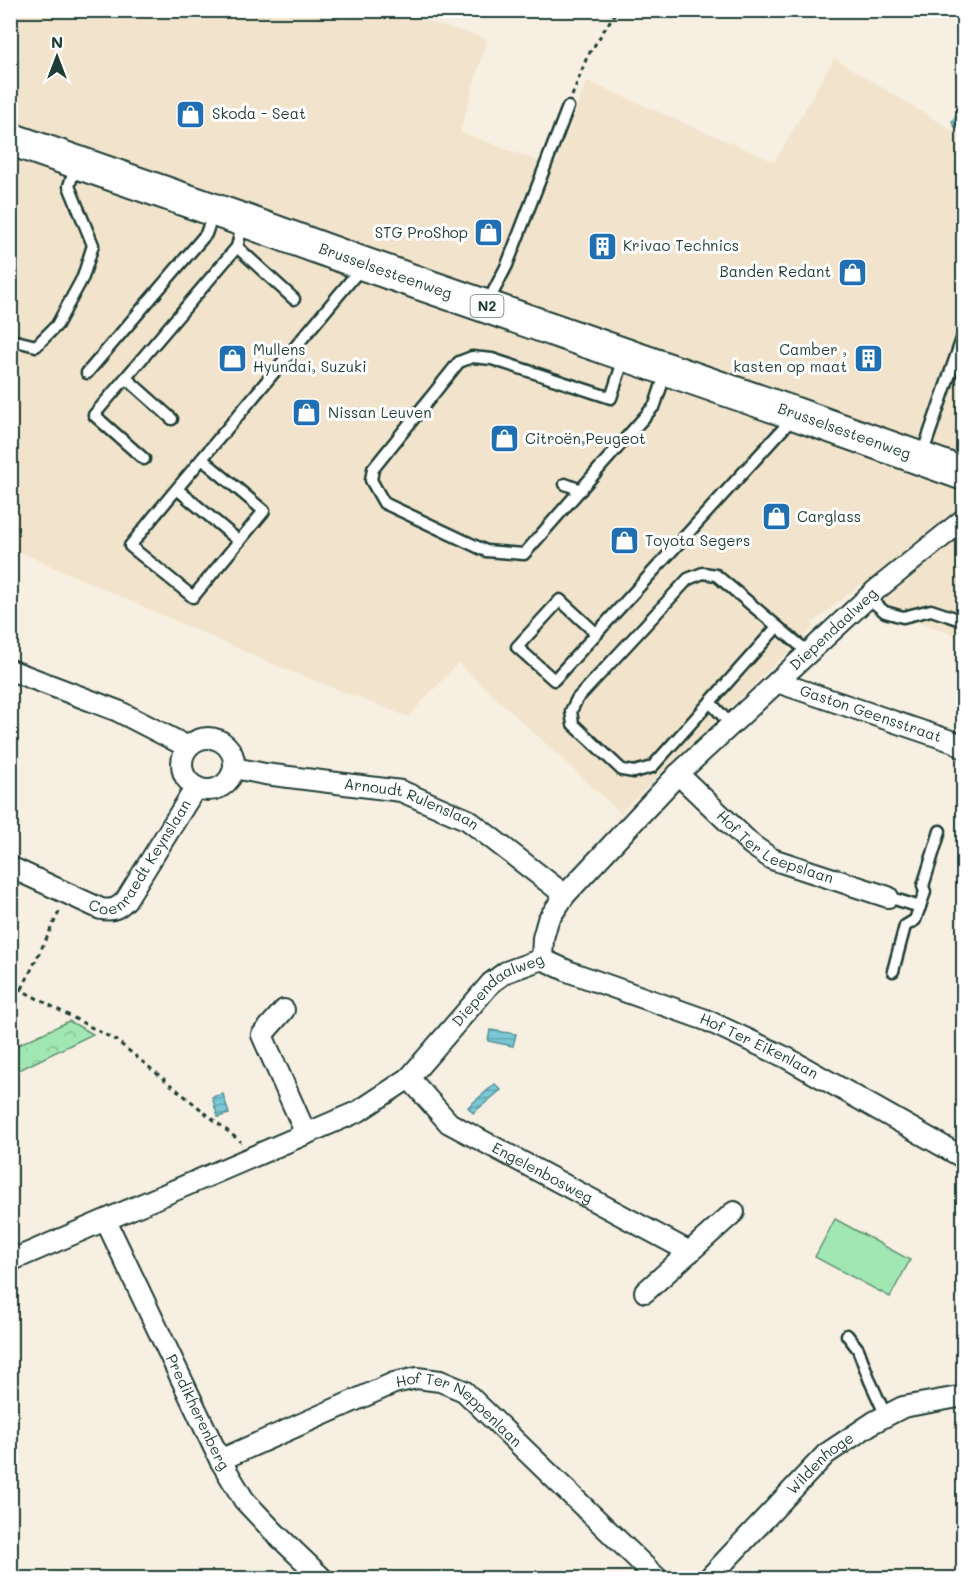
<svg xmlns="http://www.w3.org/2000/svg" width="974" height="1589" font-family="Mali,sans-serif">
	<style>
		.built { fill: #f2e4cc }
		.green { fill: #a0e7b4; stroke: #609274; stroke-width: 1.5 }
		.park { fill: url(#park-crowns); stroke: #609274; stroke-width: 1.5 }
		.water { fill: url(#water-rules); stroke: #559095; stroke-width: 1.5 }
		.lines { fill: none; stroke-linecap: round; stroke-linejoin: round }
		.service-casing { stroke: #1f3d34; stroke-width: 15 }
		.minor-casing { stroke: #1f3d34; stroke-width: 24 }
		.primary-casing { stroke: #1f3d34; stroke-width: 36 }
		.path { stroke: #1f3d34; stroke-width: 3; stroke-dasharray: 4.5 4.5; stroke-linecap: butt }
		.service { stroke: #fff; stroke-width: 10 }
		.minor { stroke: #fff; stroke-width: 20 }
		.primary { stroke: #fff; stroke-width: 32 }
		.labels { text-anchor: middle; stroke-width: 6; stroke-linejoin: round; paint-order: stroke }
		.shield { fill: #fff; stroke: #627771; stroke-width: 1.5 }
		.shield-label { font-size: 14px; font-weight: bold; fill: #1f3d34 }
		.poi-label { font-size: 15px; fill: #1f3d34; stroke: #fff; text-anchor: start }
		.street-label { font-size: 15px; fill: #1f3d34; stroke: #fff }
	</style>
	<defs>
		<pattern id="park-crowns" width="20" height="18" patternUnits="userSpaceOnUse" patternTransform="scale(1.5)"><rect width="20" height="18" fill="#a0e7b4"/><path d="M2 6a3 3 0 1 1 6 0M12 15a3 3 0 1 1 6 0" fill="none" stroke="#89c79b"/></pattern>
		<pattern id="water-rules" width="6" height="5" patternUnits="userSpaceOnUse" patternTransform="scale(1.5)"><rect width="6" height="5" fill="#79c8d6"/><path d="M0 2.5h6" fill="none" stroke="#63a4ae"/></pattern>
	</defs>
	<rect width="100%" height="100%" fill="#f7efe1"/>
	<filter id="ink" filterUnits="userSpaceOnUse"><feTurbulence type="fractalNoise" baseFrequency=".0167" numOctaves="2"/><feDisplacementMap in="SourceGraphic" scale="12" xChannelSelector="R" yChannelSelector="G"/><feConvolveMatrix kernelMatrix="1 2 1 2 8 2 1 2 1" color-interpolation-filters="sRGB"/></filter>
	<g filter="url(#ink)">
		<polygon class="built" points="11,11 392,11 487,39 460,132 554,167 587,81 775,162 834,58 963,137 963,638 875,607 861,584 811,624 814,627 622,811 622,814 458,663 408,717 277,666 11,548"/>
		<polygon class="green" points="835,1219 910,1260 890,1297 815,1257"/>
		<polygon class="park" points="69,1021 93,1034 11,1074 11,1048"/>
		<g class="water">
			<polygon points="960,108 963,110 963,131 955,127 952,122"/>
			<polygon points="490,1030 516,1034 513,1046 488,1041"/>
			<polygon points="495,1084 501,1090 473,1113 468,1107"/>
			<polygon points="223,1094 229,1114 218,1117 212,1097"/>
		</g>
		<g class="lines">
			<defs>
				<g id="service">
					<polyline points="237,247 294,299"/>
					<polyline points="487,304 507,265 568,107"/>
					<polyline points="16,341 36,346 57,325 83,277 93,245 69,186 76,164"/>
					<polyline points="624,358 611,398 492,359 472,357 459,362 373,469 371,480 384,503 486,551 524,554 655,405 666,372"/>
					<polyline points="87,373 206,234 214,211"/>
					<polyline points="126,378 172,419"/>
					<polyline points="922,455 964,333"/>
					<polyline points="144,459 94,415 237,247 243,222"/>
					<polyline points="202,459 264,511 193,597 130,546 155,515 362,267"/>
					<polyline points="565,484 581,490"/>
					<polyline points="177,489 239,541"/>
					<polyline points="868,598 885,612 903,617 931,610 964,621"/>
					<polyline points="777,627 652,767 634,772 622,770 573,724 571,711 577,699 688,579 703,573 716,575 809,653"/>
					<polyline points="597,634 560,600 517,647 554,680 793,418"/>
					<polyline points="710,702 731,725"/>
					<polyline points="888,897 920,907"/>
					<polyline points="893,971 905,926 915,920 925,892 923,886 940,831"/>
					<polyline points="847,1335 858,1349 870,1381 886,1416"/>
				</g>
				<g id="minor">
					<polyline points="10,670 118,711 188,747"/>
					<path id="s1" d="M777 682 957 743 964 748"/>
					<circle cx="208" cy="764" r="26"/>
					<path id="s2" d="M234 768 265 774 401 791 468 820 565 895"/>
					<path id="s3" d="M678 774 752 845 772 859 888 897"/>
					<path id="s4" d="M10 867 101 909C113 911 118 908 126 900L196 787"/>
					<path id="s5" d="M542 959 543 938 548 920 565 895 678 774 876 590 964 519"/>
					<path id="s6" d="M542 959 570 972 706 1020 787 1058 964 1158"/>
					<polyline points="284,1010 262,1035 306,1134"/>
					<path id="s7" d="M409 1078 449 1123 690 1252"/>
					<path id="s8" d="M106 1221 220 1460 244 1500 275 1533 322 1578"/>
					<path id="s9" d="M10 1261 359 1111 409 1078 491 983 506 972 542 959"/>
					<polyline points="645,1292 734,1212"/>
					<path id="s10" d="M220 1460 394 1383 417 1378 440 1381 464 1391 657 1578"/>
					<path id="s11" d="M709 1578 826 1454 874 1422 903 1407 964 1396"/>
				</g>
				<g id="primary">
					<path id="s12" d="M10 139 243 220 364 264 796 414 964 474"/>
				</g>
			</defs>
			<use href="#service" class="service-casing"/>
			<use href="#minor" class="minor-casing"/>
			<use href="#primary" class="primary-casing"/>
			<g class="path">
				<polyline points="572,96 587,57 617,10"/>
				<polyline points="10,984 117,1041 241,1142"/>
				<polyline points="22,989 60,910"/>
			</g>
			<use href="#service" class="service"/>
			<use href="#minor" class="minor"/>
			<use href="#primary" class="primary"/>
		</g>
	</g>
	<defs>
		<symbol id="shop-square" viewBox="-11 -11 22 22"><rect x="-9" y="-9" width="18" height="18" rx="4" fill="#1f6fb2" stroke="#fff"/><path d="M-5-2.5h2.3a2.7 3.5 0 0 1 5.4 0H5L5.5 6h-11ZM-1.5-2.5h3a1.5 2.3 0 0 0-3 0Z" fill="#fff"/></symbol>
		<symbol id="building-square" viewBox="-11 -11 22 22"><rect x="-9" y="-9" width="18" height="18" rx="4" fill="#1f6fb2" stroke="#fff"/><path d="M-4-6H4V6H1V3H-1V6H-4ZM-2.5-4.3h1.7v1.8h-1.7ZM.8-4.3h1.7v1.8H.8ZM-2.5-1h1.7V.8h-1.7ZM.8-1h1.7V.8H.8Z" fill="#fff"/></symbol>
	</defs>
	<g fill-rule="evenodd">
		<use href="#shop-square" x="174" y="98" width="33" height="33"/>
		<use href="#shop-square" x="472" y="216" width="33" height="33"/>
		<use href="#building-square" x="586" y="230" width="33" height="33"/>
		<use href="#shop-square" x="836" y="256" width="33" height="33"/>
		<use href="#shop-square" x="216" y="342" width="33" height="33"/>
		<use href="#building-square" x="852" y="342" width="33" height="33"/>
		<use href="#shop-square" x="290" y="396" width="33" height="33"/>
		<use href="#shop-square" x="488" y="422" width="33" height="33"/>
		<use href="#shop-square" x="760" y="500" width="33" height="33"/>
		<use href="#shop-square" x="608" y="524" width="33" height="33"/>
	</g>
	<g class="labels">
		<rect class="shield" x="470.5" y="295" width="33" height="22" rx="4.5"/>
		<g class="shield-label">
			<text x="487" y="311">N2</text>
		</g>
		<g class="poi-label">
			<text x="212" y="119">Skoda - Seat</text>
			<text x="468" y="238" text-anchor="end">STG ProShop</text>
			<text x="623" y="251">Krivao Technics</text>
			<text x="831" y="277" text-anchor="end">Banden Redant</text>
			<text x="253" y="355">Mullens<tspan x="253" dy="17">Hyundai, Suzuki</tspan></text>
			<text x="847" y="355" text-anchor="end">Camber ,<tspan x="847" dy="17">kasten op maat</tspan></text>
			<text x="328" y="418">Nissan Leuven</text>
			<text x="525" y="444">Citroën,Peugeot</text>
			<text x="797" y="522">Carglass</text>
			<text x="645" y="546">Toyota Segers</text>
		</g>
		<g class="street-label">
			<text dy="5" stroke="none"><textPath href="#s12" startOffset="398">Brusselsesteenweg</textPath></text>
			<text dy="5" stroke="none"><textPath href="#s12" startOffset="884">Brusselsesteenweg</textPath></text>
			<text dy="5" stroke="none"><textPath href="#s5" startOffset="448">Diependaalweg</textPath></text>
			<text dy="5" stroke="none"><textPath href="#s1" startOffset="99">Gaston Geensstraat</textPath></text>
			<text dy="5" stroke="none"><textPath href="#s2" startOffset="182">Arnoudt Rulenslaan</textPath></text>
			<text dy="5" stroke="none"><textPath href="#s3" startOffset="124">Hof Ter Leepslaan</textPath></text>
			<text dy="5" stroke="none"><textPath href="#s4" startOffset="166">Coenraedt Keynslaan</textPath></text>
			<text dy="5" stroke="none"><textPath href="#s9" startOffset="567">Diependaalweg</textPath></text>
			<text dy="5" stroke="none"><textPath href="#s6" startOffset="234">Hof Ter Eikenlaan</textPath></text>
			<text dy="5" stroke="none"><textPath href="#s7" startOffset="166">Engelenbosweg</textPath></text>
			<text dy="5" stroke="none"><textPath href="#s8" startOffset="212">Predikherenberg</textPath></text>
			<text dy="5" stroke="none"><textPath href="#s10" startOffset="266">Hof Ter Neppenlaan</textPath></text>
			<text dy="5" stroke="none"><textPath href="#s11" startOffset="160">Wildenhoge</textPath></text>
		</g>
	</g>
	<rect width="974" height="1589" fill="none" stroke="#fff" stroke-width="36"/>
	<rect x="18" y="18" width="938" height="1553" fill="none" stroke="#1f3d34" stroke-width="2" filter="url(#ink)"/>
	<g transform="translate(57 57)" stroke="#ffffff" stroke-width="4.5" paint-order="stroke">
	<path d="M0-4.5L10 22L0 15L-10 22Z" fill="#1f3d34"/>
	<text y="-9" font-size="16" font-weight="bold" text-anchor="middle" fill="#1f3d34">N</text>
	</g>
</svg>
